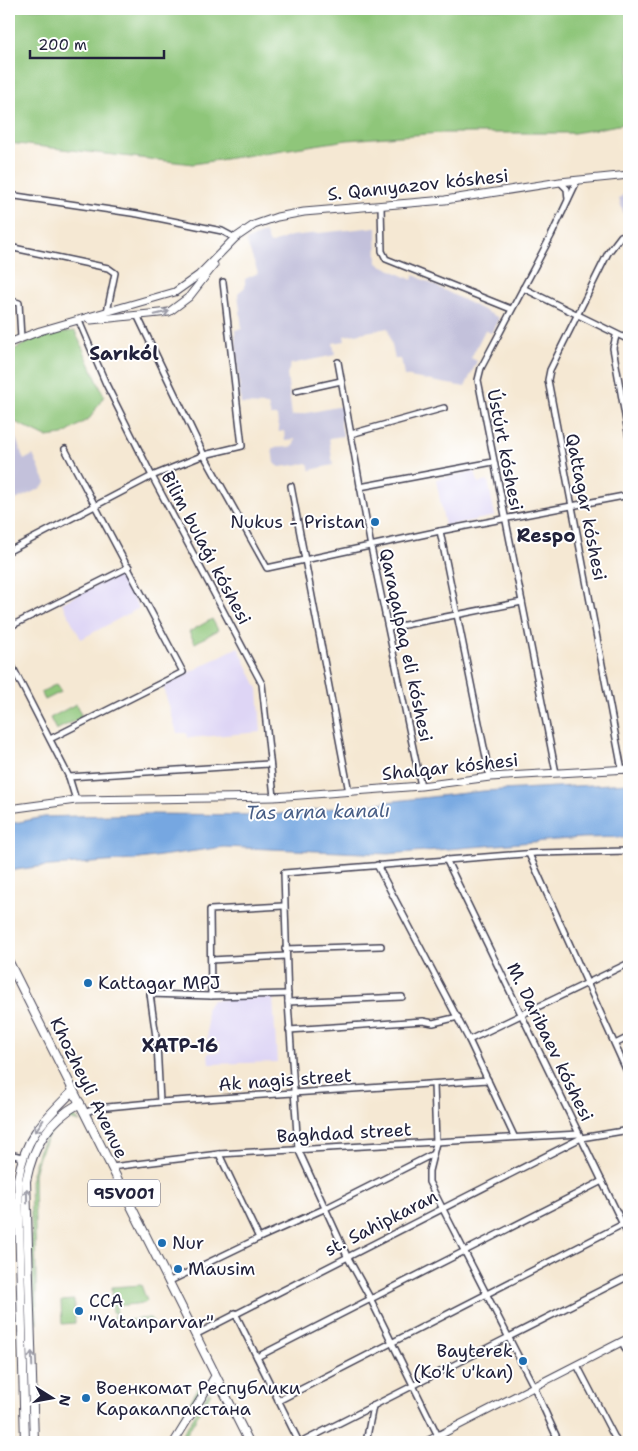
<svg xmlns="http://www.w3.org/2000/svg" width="638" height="1451" font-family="'Shantell Sans',sans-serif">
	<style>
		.built { fill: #ded5f5 }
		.industrial { fill: #c3c1db }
		.green { fill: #8fc67a; stroke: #58745a }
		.water { fill: #76a7e1; stroke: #4c648e }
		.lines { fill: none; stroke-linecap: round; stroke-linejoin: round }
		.street-casing { stroke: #424052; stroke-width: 8 }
		.secondary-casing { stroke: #424052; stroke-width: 9 }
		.primary-casing { stroke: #424052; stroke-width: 10 }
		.street { stroke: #fff; stroke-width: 5 }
		.secondary { stroke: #fff; stroke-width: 7 }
		.primary { stroke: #fff; stroke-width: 8 }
		.oneway { stroke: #9c9ca7 }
		.poi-dot { fill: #1f6fb2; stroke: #fff; stroke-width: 2 }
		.labels { text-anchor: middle; stroke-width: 4; stroke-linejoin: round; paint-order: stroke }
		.shield { fill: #fff; stroke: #646476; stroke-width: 1 }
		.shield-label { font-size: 16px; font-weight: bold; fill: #22223b }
		.street-label { font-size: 18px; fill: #22223b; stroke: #fff }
		.poi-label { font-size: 18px; fill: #22223b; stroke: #fff; text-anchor: start }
		.neighbourhood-label { font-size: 19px; font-weight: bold; fill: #22223b; stroke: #fff }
		.water-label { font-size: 19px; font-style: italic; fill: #485e86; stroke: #fff }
	</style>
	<rect width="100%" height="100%" fill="#fff"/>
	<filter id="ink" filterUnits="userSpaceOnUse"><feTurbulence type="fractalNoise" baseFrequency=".02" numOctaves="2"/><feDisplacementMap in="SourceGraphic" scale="10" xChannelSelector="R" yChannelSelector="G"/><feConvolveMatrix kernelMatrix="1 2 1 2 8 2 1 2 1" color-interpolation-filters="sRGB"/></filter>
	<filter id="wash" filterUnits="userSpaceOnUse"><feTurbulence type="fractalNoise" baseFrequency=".0096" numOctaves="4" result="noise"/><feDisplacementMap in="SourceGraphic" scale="20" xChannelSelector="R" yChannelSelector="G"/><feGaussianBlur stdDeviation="1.12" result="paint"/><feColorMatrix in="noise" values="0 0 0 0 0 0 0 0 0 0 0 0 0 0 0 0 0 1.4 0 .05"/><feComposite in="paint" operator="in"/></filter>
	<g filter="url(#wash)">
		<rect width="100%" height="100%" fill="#f5e8d3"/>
		<g class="built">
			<polygon points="475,471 478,483 488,481 495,516 445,526 436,479"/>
			<polygon points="120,572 139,608 81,639 62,603"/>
			<polygon points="238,647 258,689 261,732 188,738 186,733 177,733 163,686"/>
			<polygon points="273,997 277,1062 209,1064 208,1053 220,1052 219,1043 208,1043 206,1009 212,1000"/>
			<polygon points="9,1214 14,1327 9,1327"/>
		</g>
		<g class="industrial">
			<polygon points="626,191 629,193 629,230 619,199"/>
			<polygon points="376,227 377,263 412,280 414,275 499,318 491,333 485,330 471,358 477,361 465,387 404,376 401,359 395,359 388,328 344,336 345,341 333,343 335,355 291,364 287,374 292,416 342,406 344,418 340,419 343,436 329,438 333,465 310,470 308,463 280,467 274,463 272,448 291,447 294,445 295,439 285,440 284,431 279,432 277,416 271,416 268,405 241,404 235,330 242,329 238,293 245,287 245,279 258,273 246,241 265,232 270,244 291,236"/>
			<polygon points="9,419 24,460 33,455 46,483 41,488 9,503"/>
		</g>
		<g class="green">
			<polygon points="9,9 629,9 629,123 574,133 440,133 347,140 193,164 9,143"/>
			<polygon points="75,331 104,396 90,418 63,435 46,437 9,419 9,352 45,334"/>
			<polygon points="212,619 218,630 195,643 189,632"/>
			<polygon points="57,684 61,692 45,700 41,692"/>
			<polygon points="76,704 82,717 56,730 50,718"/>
			<path d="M68 1116H74L80 1122 67 1119C47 1127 39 1155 34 1174L37 1324 34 1321 30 1181 39 1150 47 1135 62 1119Z"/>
			<polygon points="141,1285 147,1301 145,1303 116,1306 117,1313 113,1313 112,1287"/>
			<polygon points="74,1300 75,1323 62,1324 61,1301"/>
			<polygon points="116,1315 117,1321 150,1318 153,1321 153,1323 115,1325 113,1316"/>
			<polygon points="204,1378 205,1383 172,1437 169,1437"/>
			<polygon points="208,1393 211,1393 182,1442 178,1442"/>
		</g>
		<polygon class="water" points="629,783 629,837 581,838 388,854 223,847 133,860 36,867 9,871 9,824 44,817 144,814 271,815 483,791"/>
	</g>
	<g filter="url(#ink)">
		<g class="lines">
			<defs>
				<g id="street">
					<polyline points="560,182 567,189 568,199"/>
					<polyline points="9,195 138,214 222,231 235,238"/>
					<polyline points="381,206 382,251 386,259 511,309"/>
					<polyline points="621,236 608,253 550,370 548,380 622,770"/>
					<polyline points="9,247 108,268 115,273 107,312"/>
					<polyline points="523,288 629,340"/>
					<polyline points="9,300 19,303 21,338"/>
					<polyline points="138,317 204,455 267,568 440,531 629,495"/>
					<polyline points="79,321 106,384 152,476 262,684 274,797"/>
					<polyline points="616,336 613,348 629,438"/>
					<polyline points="338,362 371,547 421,786"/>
					<polyline points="296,391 341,381"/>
					<polyline points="351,434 444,408"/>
					<polyline points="291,486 349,792"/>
					<polyline points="360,487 493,462"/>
					<polyline points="440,531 490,777"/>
					<polyline points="9,551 152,476 204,455 242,446 223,282"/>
					<polyline points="9,627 129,567"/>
					<polyline points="389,628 522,602"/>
					<polyline points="9,660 69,777 76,800"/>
					<polyline points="50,739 183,672 65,449"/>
					<polyline points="556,773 478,380 481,368 551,236 577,181"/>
					<polyline points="69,777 269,764"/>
					<polyline points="529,854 629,1076"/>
					<polyline points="446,859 629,1237"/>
					<polyline points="377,865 469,1040 514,1136"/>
					<polyline points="285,949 381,946"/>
					<polyline points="211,960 286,956"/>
					<polyline points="211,996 210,910 283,906"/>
					<polyline points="288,1002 402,997"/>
					<polyline points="289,1030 423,1021 433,1023 458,1017"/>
					<polyline points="469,1040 629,963"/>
					<polyline points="615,1044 629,1037"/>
					<polyline points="434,1084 436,1143 429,1171 429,1182 534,1387 559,1442"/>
					<polyline points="160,1102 157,1044 150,994 211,996 288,994"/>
					<polyline points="84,1113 97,1108 160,1102 488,1080"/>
					<polyline points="9,1154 22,1157"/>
					<polyline points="219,1154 259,1238"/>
					<polyline points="111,1167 219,1154 579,1134"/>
					<polyline points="168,1282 259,1238 324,1209 433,1154"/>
					<polyline points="235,1313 299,1442"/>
					<polyline points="195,1335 581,1138 629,1130"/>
					<polyline points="622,1342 629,1356"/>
					<polyline points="257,1357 602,1181"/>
					<polyline points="577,1365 617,1442"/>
					<polyline points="278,1401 629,1221"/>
					<polyline points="302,1442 629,1276"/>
					<polyline points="366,1442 373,1406"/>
					<polyline points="441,1442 370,1298 347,1256 298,1149 288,1002 284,873 536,853 629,851"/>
					<polyline points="547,1442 556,1438"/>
				</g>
				<g id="secondary">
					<polyline points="91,320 169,312 189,297 214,265"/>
					<polyline points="9,343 40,331 175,292 199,275 235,238 254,225 277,217 304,212 445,200 560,182 629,175"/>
					<polyline points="9,809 76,800 274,797 421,786 490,777 629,769"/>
					<polyline points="174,1442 215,1376"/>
					<polyline points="426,1442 629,1338"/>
				</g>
				<g id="primary">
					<polyline points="9,962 249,1442"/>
					<path d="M25 1442 18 1179C25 1136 44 1120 73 1091"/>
					<path d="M34 1442 26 1181C33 1146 48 1121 80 1103"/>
				</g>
			</defs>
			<use href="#street" class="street-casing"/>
			<use href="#secondary" class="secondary-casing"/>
			<use href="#primary" class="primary-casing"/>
			<use href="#street" class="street"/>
			<use href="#secondary" class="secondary"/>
			<use href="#primary" class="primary"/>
		</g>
		<defs><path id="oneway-shaft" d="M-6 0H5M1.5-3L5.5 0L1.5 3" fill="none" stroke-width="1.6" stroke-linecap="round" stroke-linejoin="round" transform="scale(1.25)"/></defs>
		<g class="oneway">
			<use href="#oneway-shaft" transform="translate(162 313) rotate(-13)"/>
			<use href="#oneway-shaft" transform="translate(39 1126) rotate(126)"/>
			<use href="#oneway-shaft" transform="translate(27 1196) rotate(-91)"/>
			<use href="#oneway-shaft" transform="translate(32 1359) rotate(-92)"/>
		</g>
	</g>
	<g class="poi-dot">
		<circle cx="375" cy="522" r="5"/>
		<circle cx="88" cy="983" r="5"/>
		<circle cx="162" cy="1243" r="5"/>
		<circle cx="178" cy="1269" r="5"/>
		<circle cx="79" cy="1311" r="5"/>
		<circle cx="523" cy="1361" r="5"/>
		<circle cx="86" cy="1398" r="5"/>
	</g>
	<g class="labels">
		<rect class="shield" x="88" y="1179.5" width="72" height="27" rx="4"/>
		<g class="shield-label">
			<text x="124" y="1199">95V001</text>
		</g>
		<g class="street-label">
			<text transform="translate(418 185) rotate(-6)" y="6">S. Qanıyazov kóshesi</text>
			<text transform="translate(505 450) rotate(79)" y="6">Ústúrt kóshesi</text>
			<text transform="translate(586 507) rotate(79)" y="6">Qattagar kóshesi</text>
			<text transform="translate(206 548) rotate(62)" y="6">Bilim bulaǵı kóshesi</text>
			<text transform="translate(406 645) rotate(78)" y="6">Qaraqalpaq eli kóshesi</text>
			<text transform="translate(450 767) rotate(-6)" y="6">Shalqar kóshesi</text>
			<text transform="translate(550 1042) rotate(64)" y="6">M. Daribaev kóshesi</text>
			<text transform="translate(285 1080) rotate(-4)" y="6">Ak nagis street</text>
			<text transform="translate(89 1088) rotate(64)" y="6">Khozheyli Avenue</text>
			<text transform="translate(344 1133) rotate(-3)" y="6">Baghdad street</text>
			<text transform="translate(381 1223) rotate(-27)" y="6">st. Sahipkaran</text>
		</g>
		<g class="poi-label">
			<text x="365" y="528" text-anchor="end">Nukus - Pristan</text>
			<text x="98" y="989">Kattagar MPJ</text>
			<text x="172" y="1249">Nur</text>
			<text x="188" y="1275">Mausim</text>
			<text x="89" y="1307">CCA<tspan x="89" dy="21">"Vatanparvar"</tspan></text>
			<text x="513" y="1357" text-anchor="end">Bayterek<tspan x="513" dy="21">(Ko'k u'kan)</tspan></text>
			<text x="96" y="1394">Военкомат Республики<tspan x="96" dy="21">Каракалпакстана</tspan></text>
		</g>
		<g class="neighbourhood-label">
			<text x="124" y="360">Sarıkól</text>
			<text x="546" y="542">Respo</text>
			<text x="180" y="1052">XATP-16</text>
		</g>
		<g class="water-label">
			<text transform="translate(318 811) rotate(-1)" y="7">Tas arna kanalı</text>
		</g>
	</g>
	<rect width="638" height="1451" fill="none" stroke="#fff" stroke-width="30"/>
	<g transform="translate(52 1398) rotate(101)" stroke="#ffffff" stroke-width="4" paint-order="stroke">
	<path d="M0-4L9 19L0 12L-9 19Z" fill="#22223b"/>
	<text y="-8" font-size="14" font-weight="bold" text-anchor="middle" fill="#22223b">N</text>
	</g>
	<path d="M30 50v8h134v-8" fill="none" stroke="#22223b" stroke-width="2.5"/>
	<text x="38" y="50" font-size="15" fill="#22223b" stroke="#ffffff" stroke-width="4" paint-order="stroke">200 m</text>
</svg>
